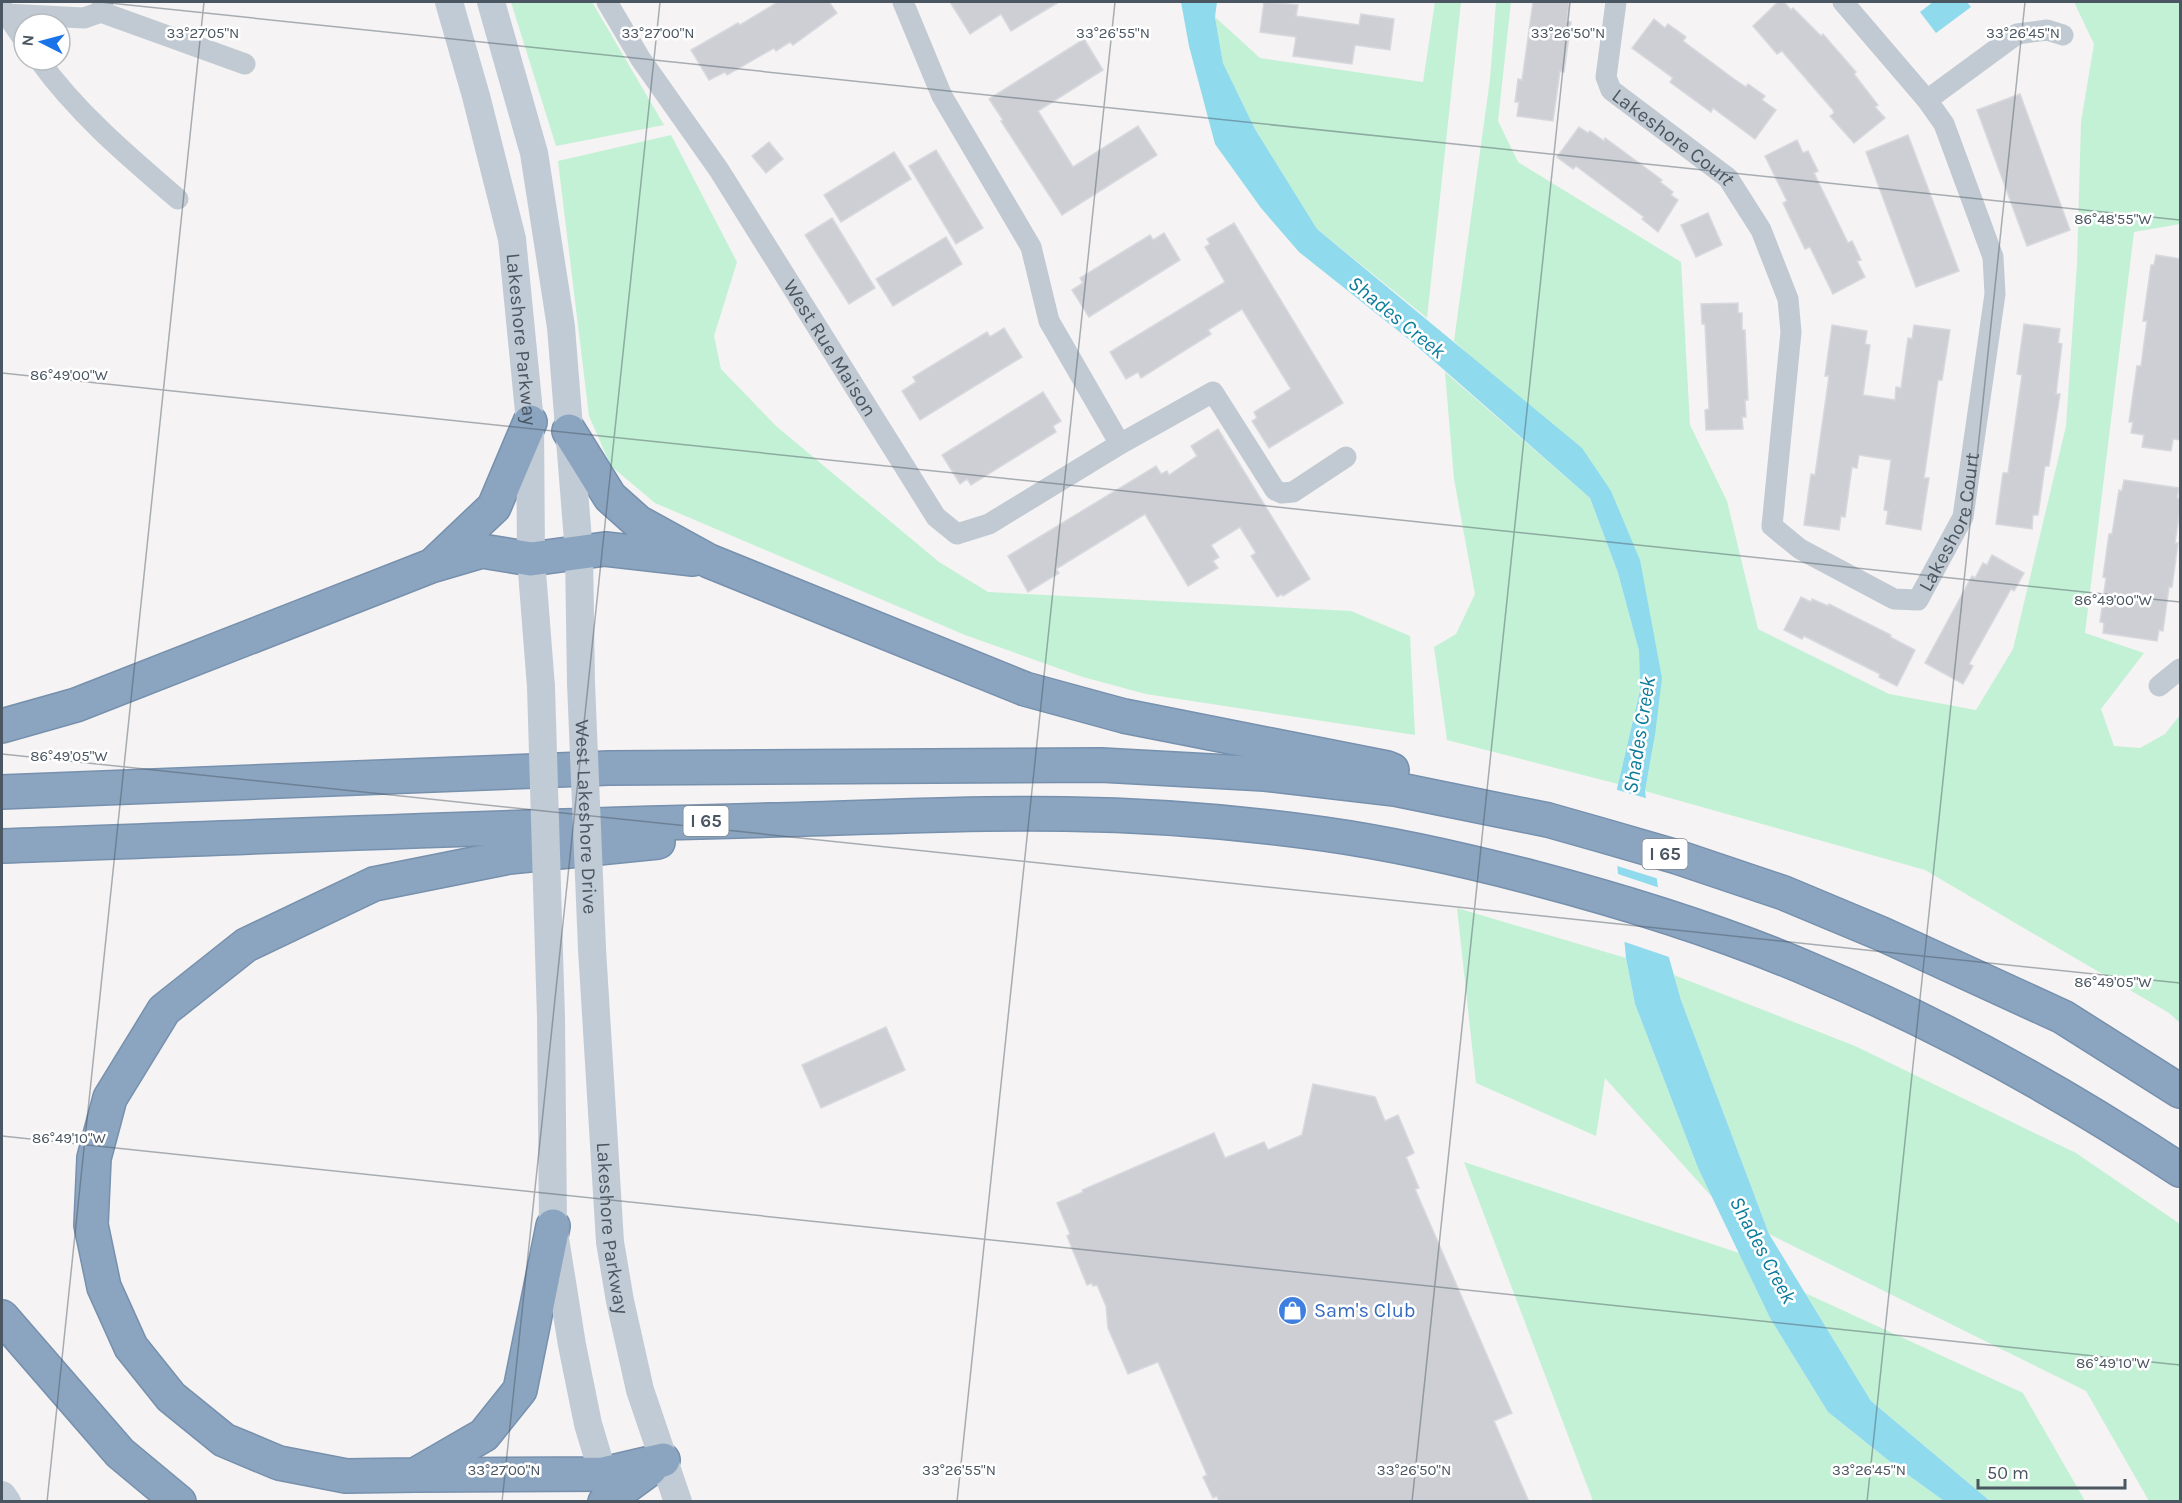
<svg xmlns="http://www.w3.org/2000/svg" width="2182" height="1503" font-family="Karla,sans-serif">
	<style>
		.green { fill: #c3f1d5 }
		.water { fill: #90daee }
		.pier { fill: #f5f3f3 }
		.building { fill: #cdcfd5; stroke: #d7d9de; stroke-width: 1.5 }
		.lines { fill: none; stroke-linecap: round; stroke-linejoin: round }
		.highway-casing { stroke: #7690ad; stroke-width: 36 }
		.street { stroke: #c1cad2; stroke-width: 21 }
		.secondary { stroke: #c1cbd6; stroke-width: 28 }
		.highway { stroke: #8ba5c1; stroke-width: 33 }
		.secondary-bridge { stroke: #c1cbd6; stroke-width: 28 }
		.ticks { fill: none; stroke: #4a5661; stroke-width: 1.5; stroke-opacity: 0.45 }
		.labels { text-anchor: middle; stroke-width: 5; stroke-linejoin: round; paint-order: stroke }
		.shield { fill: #fff; stroke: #808990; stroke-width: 1.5 }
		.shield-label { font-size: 18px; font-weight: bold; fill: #4a5661 }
		.street-label { font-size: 20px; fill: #4a5661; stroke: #fff }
		.shop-label { font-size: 20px; fill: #366cbe; stroke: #fff; text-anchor: start }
		.water-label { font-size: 21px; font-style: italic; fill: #0c7c9b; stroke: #fff }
		.ticks-label { font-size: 15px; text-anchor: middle; fill: #4a5661; stroke: #fff; stroke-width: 5; stroke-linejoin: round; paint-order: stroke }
	</style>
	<rect width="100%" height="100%" fill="#f5f3f3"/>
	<g class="green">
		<polygon points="511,2 592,2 664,125 556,146"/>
		<polygon points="1435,2 1461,2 1427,318 1317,229 1255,129 1223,63 1215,17 1260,58 1423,82"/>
		<polygon points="1496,2 1511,2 1498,121 1518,162 1681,262 1690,425 1727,501 1758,629 1889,694 1976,710 2013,649 2066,426 2077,264 2081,122 2094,44 2074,2 2180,2 2180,224 2134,232 2085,633 2144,653 2101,709 2114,746 2140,748 2165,734 2180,715 2180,1023 2169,1013 1925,870 1645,791 1655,735 1611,491 1454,341 1490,79"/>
		<polygon points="671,135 737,262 714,336 721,369 776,426 939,562 988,592 1351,611 1410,636 1415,735 1146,694 1083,677 965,635 655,503 611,466 589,416 558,161"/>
		<polygon points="1445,372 1590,498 1618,573 1639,651 1640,689 1618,784 1447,740 1434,647 1456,634 1475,594 1454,479"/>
		<polygon points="1457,908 1626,958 1635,1004 1698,1168 1712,1197 1605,1078 1596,1136 1476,1083"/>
		<polygon points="1674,975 1855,1046 2076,1153 2180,1224 2180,1501 2149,1501 2086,1391 1769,1234 1681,1000"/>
		<polygon points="1464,1162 1739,1253 1770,1318 1828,1412 1893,1464 1944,1501 1593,1501"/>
		<polygon points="1805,1293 2023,1393 2085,1501 1990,1501 1871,1401"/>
	</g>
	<g class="water">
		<polygon points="1181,2 1217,2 1215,17 1223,63 1255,129 1317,229 1582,448 1611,491 1640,560 1662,678 1655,735 1645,791 1666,947 1681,1000 1769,1234 1871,1401 1990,1501 1944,1501 1893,1464 1828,1412 1770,1318 1698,1168 1635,1004 1626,958 1612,810 1640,690 1639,651 1618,573 1590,498 1411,341 1299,252 1261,208 1215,144 1189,46"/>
		<polygon points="1933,2 1967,2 1971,7 1936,33 1920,12"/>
	</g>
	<g class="pier">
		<polygon points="1614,789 1649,799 1659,879 1614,865 1609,810"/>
		<polygon points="1615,873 1660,888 1668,946 1672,958 1622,941"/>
	</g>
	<g class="building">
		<polygon points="778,2 829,2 837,13 793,45 790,42 776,51 774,48 727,75 725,72 709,80 691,50 738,23 740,25"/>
		<polygon points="950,2 1059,2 1011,31 1001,14 970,34"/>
		<polygon points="1264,2 1298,5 1296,16 1359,25 1361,14 1394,19 1390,50 1355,45 1352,64 1293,56 1296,37 1260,32"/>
		<polygon points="1533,2 1569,2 1567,21 1571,22 1564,72 1560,71 1553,121 1517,116 1519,102 1515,102 1518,79 1522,80"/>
		<polygon points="1778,2 1784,2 1791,10 1793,8 1821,36 1823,34 1856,72 1854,74 1878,105 1875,107 1885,118 1854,143 1830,116 1834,113 1833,110 1788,58 1782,51 1777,54 1753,26"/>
		<polygon points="1654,19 1665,28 1668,24 1686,37 1683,41 1734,79 1746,87 1748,84 1765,96 1762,100 1776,110 1755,139 1713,108 1711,112 1670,82 1673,78 1632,48"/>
		<polygon points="1084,39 1103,70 1038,111 1073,167 1138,126 1157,155 1062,215 1001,121 1003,120 989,99"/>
		<polygon points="2020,94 2070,230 2027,246 1977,110"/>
		<polygon points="1579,127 1588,133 1590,131 1604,141 1605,138 1662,180 1660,182 1673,192 1671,195 1678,200 1658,232 1642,219 1644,217 1576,166 1573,169 1557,157"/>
		<polygon points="1908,135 1959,271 1916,287 1866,152"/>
		<polygon points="1797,140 1803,153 1808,151 1818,171 1814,173 1848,243 1852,241 1861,260 1857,261 1865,277 1833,294 1810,247 1805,249 1783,203 1787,201 1765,156"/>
		<polygon points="769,142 783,159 766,173 752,156"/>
		<polygon points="936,150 983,228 956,244 909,166"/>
		<polygon points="894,152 911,179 841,222 824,195"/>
		<polygon points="1708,213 1722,245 1696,257 1681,225"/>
		<polygon points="832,218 875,288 849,304 805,235"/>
		<polygon points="1234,223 1343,403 1269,448 1252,421 1257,418 1254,412 1291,389 1242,309 1208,330 1211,334 1141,378 1138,372 1126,379 1110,352 1225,282 1205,247 1210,244 1207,239"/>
		<polygon points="1164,233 1180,260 1089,317 1072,290 1083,283 1080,278 1150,235 1153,240"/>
		<polygon points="946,237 962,264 893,306 876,279"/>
		<polygon points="2156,255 2181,259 2181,440 2173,439 2171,451 2142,447 2144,435 2131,433 2133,422 2129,422 2137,366 2141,366 2147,321 2143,321 2151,265 2154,265"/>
		<polygon points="1738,303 1738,313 1742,313 1742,330 1745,330 1748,400 1745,400 1746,417 1742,417 1743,429 1706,430 1705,410 1709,409 1705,324 1702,324 1701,304"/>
		<polygon points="2024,324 2060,329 2058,343 2062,344 2056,394 2060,394 2049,466 2045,466 2038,515 2033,515 2032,529 1996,524 2003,473 2008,473 2022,375 2017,374"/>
		<polygon points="1832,325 1867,331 1865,344 1870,345 1863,395 1895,400 1896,387 1901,388 1908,338 1912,339 1914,325 1950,330 1942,380 1938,380 1924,478 1929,478 1923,516 1922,516 1923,517 1921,530 1886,524 1888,511 1884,510 1891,460 1859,455 1857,468 1852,467 1845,517 1841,516 1839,530 1804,525 1811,474 1815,475 1829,376 1825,376"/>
		<polygon points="1004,328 1022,357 920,420 902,391 916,382 913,377 987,332 990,337"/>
		<polygon points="1043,392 1061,421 1053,426 1056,432 971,485 967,479 960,484 942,455"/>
		<polygon points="1218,429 1310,579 1283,596 1282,594 1277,597 1251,556 1256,553 1240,527 1211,545 1219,557 1213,561 1218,568 1188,586 1145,514 1056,569 1059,573 1028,592 1008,556 1156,466 1161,474 1167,471 1169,475 1197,456 1191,446"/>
		<polygon points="2124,480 2179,488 2177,498 2181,499 2181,502 2175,543 2178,543 2172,587 2169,587 2163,631 2159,630 2157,641 2103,633 2104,623 2100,622 2106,578 2103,577 2109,534 2112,534 2119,490 2122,491"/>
		<polygon points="1992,555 2024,573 2014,591 2011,589 1969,664 1973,666 1963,684 1925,663 1972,576 1975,578 1983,563 1987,565"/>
		<polygon points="1801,597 1811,602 1812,599 1828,606 1829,604 1891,635 1890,637 1915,650 1897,686 1879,677 1880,674 1804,636 1802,639 1784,630"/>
		<polygon points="886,1027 905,1070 821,1108 802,1065"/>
		<polygon points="1313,1084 1375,1097 1385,1121 1398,1115 1414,1153 1406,1157 1419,1188 1415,1189 1512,1413 1494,1421 1529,1502 1219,1502 1217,1496 1213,1498 1203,1477 1207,1475 1158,1362 1128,1374 1108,1328 1106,1306 1097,1285 1093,1286 1092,1283 1087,1285 1067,1236 1070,1234 1057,1203 1083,1192 1082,1190 1214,1133 1225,1158 1264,1142 1268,1150 1302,1135"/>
	</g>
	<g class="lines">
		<defs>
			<g id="highway">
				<polyline points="569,431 610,497 638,522 709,561 1025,689 1124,716 1387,768 1392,770"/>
				<polyline points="436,562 494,507 530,422"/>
				<polyline points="2,726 76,705 431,566 482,551 531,559 605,549 693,559"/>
				<polyline points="2,792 609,768 1101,765 1265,774 1395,789 1548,820 1601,835 1677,857 1784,893 1882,934 2063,1017 2180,1091"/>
				<path d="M2 846C258 837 514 826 770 820 868 818 966 812 1065 814 1151 815 1238 822 1324 834 1395 844 1465 860 1534 878 1629 903 1723 932 1813 971 1942 1025 2064 1093 2180 1170"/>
				<polyline points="553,1226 520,1390 484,1435 415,1475 346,1476 279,1463 224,1440 171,1397 131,1347 104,1287 91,1225 94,1158 110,1098 164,1010 246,945 374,884 509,857 658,842"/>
				<polyline points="2,1317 120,1453 179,1502"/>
				<polyline points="417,1475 603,1474 663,1460"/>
				<polyline points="605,1502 650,1469"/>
			</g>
		</defs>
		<use href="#highway" class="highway-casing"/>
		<g class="street">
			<path id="s1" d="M607 2 640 58 719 170 936 517 957 534 989 524 1120 444 1213 392 1275 490 1282 493 1293 492 1346 457"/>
			<polyline points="903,2 942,96 1031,247 1049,321 1120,444"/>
			<path id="s2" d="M1616 2 1606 77 1611 90 1728 178 1761 230 1788 299 1791 332 1772 526 1800 549 1894 599 1918 600 1963 517 1995 294 1993 257 1944 124 1927 100 1843 2"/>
			<polyline points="2,8 24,40"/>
			<polyline points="101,12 245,64"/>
			<polyline points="6,14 84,18 101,12 103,2"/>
			<path d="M39 60C77 113 128 156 178 199"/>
			<polyline points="1927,100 2017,34 2047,30 2063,35"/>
			<polyline points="2159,686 2180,669"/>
		</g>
		<g class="secondary">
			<path id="s3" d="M449 2 476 96 512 239 530 422 531 559 541 687"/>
			<polyline points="491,2 534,153 561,327 579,553 581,683"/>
			<path id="s4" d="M592 949 610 1242 620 1301 640 1390 678 1502"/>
			<polyline points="549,953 551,1018 553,1226 572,1345 588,1424 609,1494"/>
			<polyline points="2,1495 7,1502"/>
		</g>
		<use href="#highway" class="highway"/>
		<g class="secondary-bridge">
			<path id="s5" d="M581 683 592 949"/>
			<polyline points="541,687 549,953"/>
		</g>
	</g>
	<path class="ticks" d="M100 2 2180 220M2 373 2180 602M2 754 2180 983M2 1136 2180 1365M47 1502 204 2M502 1502 660 2M957 1502 1115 2M1412 1502 1570 2M1867 1502 2025 2"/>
	<defs>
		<symbol id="shop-disc" viewBox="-11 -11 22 22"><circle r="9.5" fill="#3f7fe0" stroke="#fff"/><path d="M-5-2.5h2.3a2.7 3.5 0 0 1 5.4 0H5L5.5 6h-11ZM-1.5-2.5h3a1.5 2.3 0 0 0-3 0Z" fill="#fff"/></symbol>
	</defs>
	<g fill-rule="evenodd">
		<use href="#shop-disc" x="1276" y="1294" width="33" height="33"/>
	</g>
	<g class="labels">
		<g class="shield">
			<rect x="683.5" y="806" width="45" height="30" rx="4.5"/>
			<rect x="1642.5" y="839" width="45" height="30" rx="4.5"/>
		</g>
		<g class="shield-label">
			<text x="706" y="827">I 65</text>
			<text x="1665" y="860">I 65</text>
		</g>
		<g class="street-label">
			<text dy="7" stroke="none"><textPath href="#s2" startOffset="168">Lakeshore Court</textPath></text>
			<text dy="7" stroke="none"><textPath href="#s3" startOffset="346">Lakeshore Parkway</textPath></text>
			<text dy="7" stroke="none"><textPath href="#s1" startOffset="412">West Rue Maison</textPath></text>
			<text dy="7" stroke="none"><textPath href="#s2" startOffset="852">Lakeshore Court</textPath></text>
			<text dy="7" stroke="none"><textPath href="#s5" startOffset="134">West Lakeshore Drive</textPath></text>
			<text dy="7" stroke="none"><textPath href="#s4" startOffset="280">Lakeshore Parkway</textPath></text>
		</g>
		<g class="shop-label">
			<text x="1314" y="1317">Sam's Club</text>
		</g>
		<g class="water-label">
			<text transform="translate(1397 317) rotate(39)" y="7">Shades Creek</text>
			<text transform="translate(1639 735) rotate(-81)" y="7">Shades Creek</text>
			<text transform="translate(1763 1250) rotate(62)" y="7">Shades Creek</text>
		</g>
	</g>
	<g class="ticks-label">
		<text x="203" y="38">33°27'05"N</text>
		<text x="658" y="38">33°27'00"N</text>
		<text x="1113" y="38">33°26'55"N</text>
		<text x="1568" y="38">33°26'50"N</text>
		<text x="2023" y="38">33°26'45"N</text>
		<text x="2113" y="224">86°48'55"W</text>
		<text x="69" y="380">86°49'00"W</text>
		<text x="2113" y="605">86°49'00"W</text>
		<text x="69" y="761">86°49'05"W</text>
		<text x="2113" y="987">86°49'05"W</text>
		<text x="69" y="1143">86°49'10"W</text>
		<text x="2113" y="1368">86°49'10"W</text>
		<text x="504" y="1475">33°27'00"N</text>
		<text x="959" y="1475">33°26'55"N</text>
		<text x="1414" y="1475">33°26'50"N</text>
		<text x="1869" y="1475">33°26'45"N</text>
	</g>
	<rect width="2182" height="1503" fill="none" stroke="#4a5661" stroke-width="6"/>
	<g transform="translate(42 42) rotate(276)"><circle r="28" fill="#ffffff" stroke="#b7bbc0" stroke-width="1.5"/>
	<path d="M0-4.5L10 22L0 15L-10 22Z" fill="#1a73e8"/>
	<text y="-9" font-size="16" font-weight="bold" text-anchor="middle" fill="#4a5661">N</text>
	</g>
	<path d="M1978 1479v9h147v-9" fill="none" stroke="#4a5661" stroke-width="3"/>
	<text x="1987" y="1479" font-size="18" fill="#4a5661" stroke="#ffffff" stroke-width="4.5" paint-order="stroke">50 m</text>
</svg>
